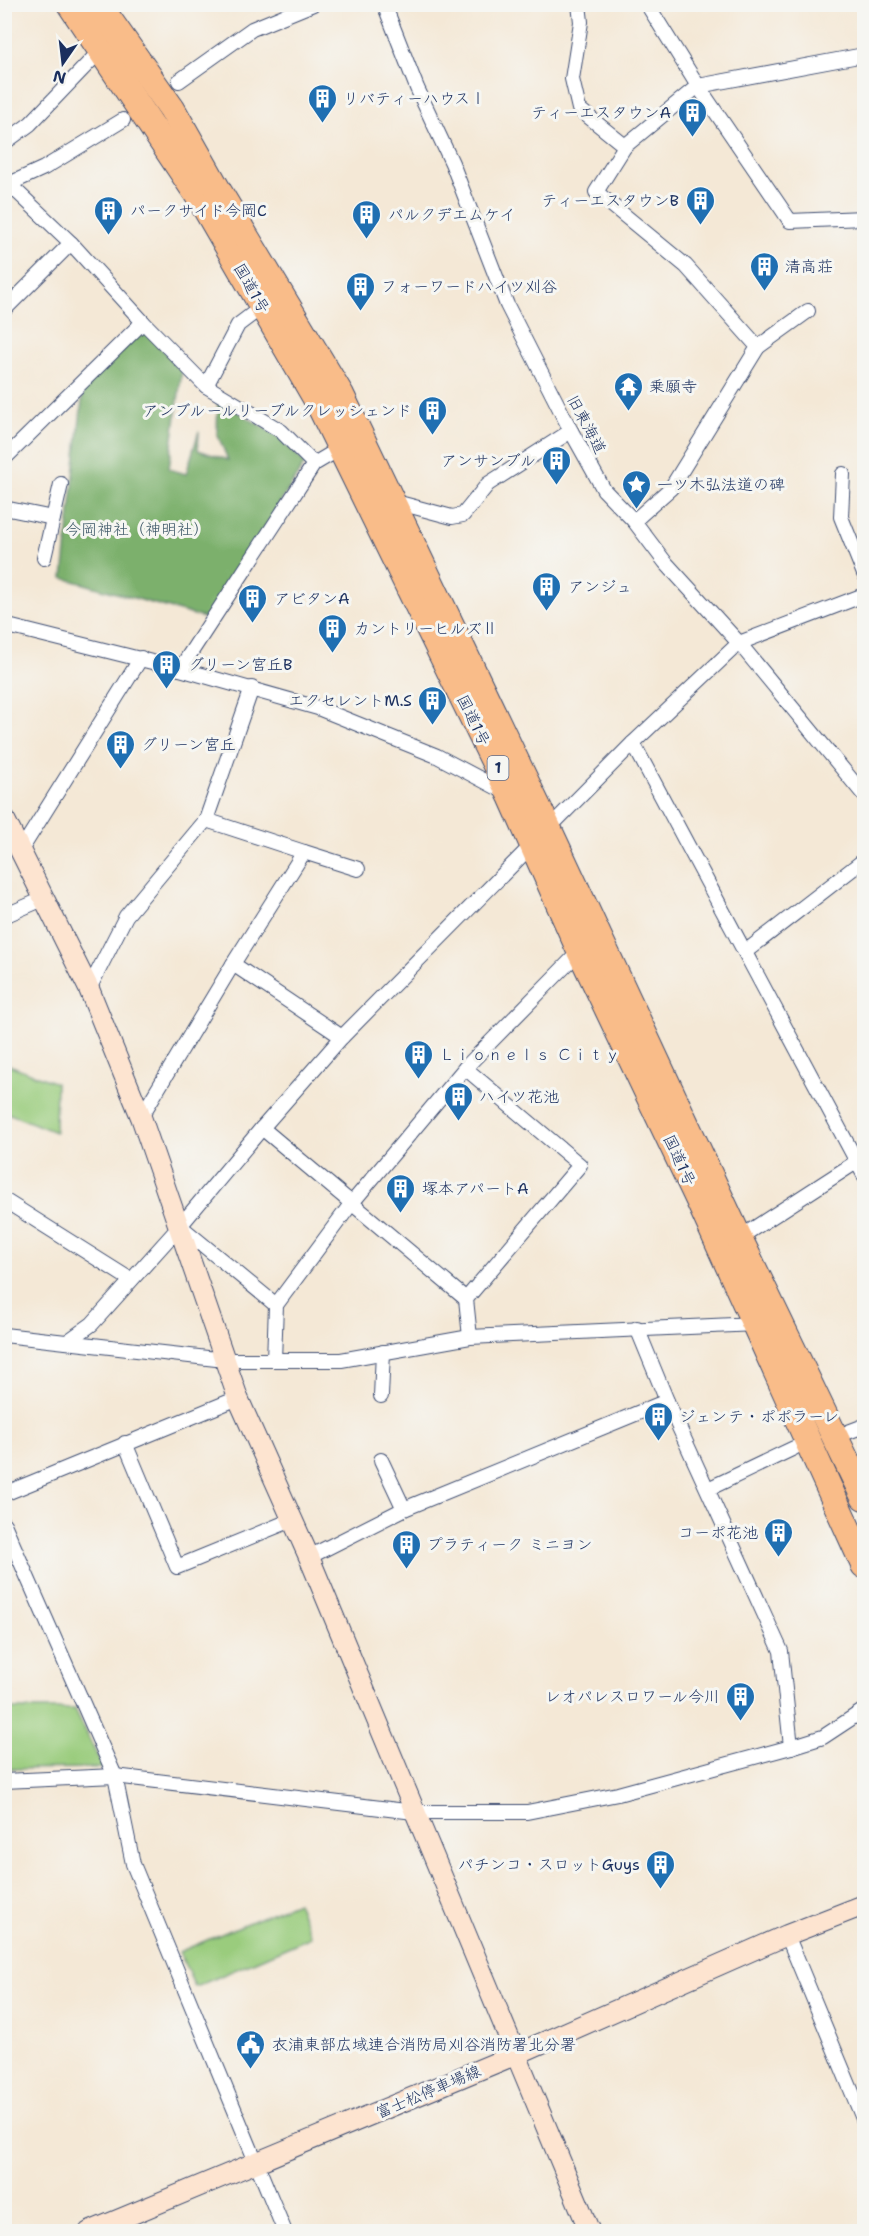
<svg xmlns="http://www.w3.org/2000/svg" width="869" height="2236" font-family="'Shantell Sans','Klee One',sans-serif">
	<style>
		.green { fill: #9acc7d; stroke: #5a7e6e; stroke-width: 1.5 }
		.forest { fill: #7bb06c; stroke: #4b7065; stroke-width: 1.5 }
		.lines { fill: none; stroke-linecap: round; stroke-linejoin: round }
		.street-casing { stroke: #3c4b70; stroke-width: 16 }
		.secondary-casing { stroke: #3c4b70; stroke-width: 22 }
		.highway-casing { stroke: #3c4b70; stroke-width: 28 }
		.street { stroke: #fff; stroke-width: 14 }
		.secondary { stroke: #fde4d0; stroke-width: 20 }
		.highway { stroke: #f9bc89; stroke-width: 26 }
		.labels { text-anchor: middle; stroke-width: 6; stroke-linejoin: round; paint-order: stroke }
		.shield { fill: #f6f6f2; stroke: #5d6b8a; stroke-width: 1.5 }
		.shield-label { font-size: 15px; font-weight: bold; fill: #1b2f5e }
		.poi-label { font-size: 16px; fill: #1b2f5e; stroke: #f6f6f2; text-anchor: start }
		.street-label { font-size: 16px; fill: #1b2f5e; stroke: #f6f6f2 }
		.park-label { font-size: 16px; fill: #3b5666; stroke: #f6f6f2 }
	</style>
	<rect width="100%" height="100%" fill="#f6f6f2"/>
	<filter id="ink" filterUnits="userSpaceOnUse"><feTurbulence type="fractalNoise" baseFrequency=".0167" numOctaves="2"/><feDisplacementMap in="SourceGraphic" scale="12" xChannelSelector="R" yChannelSelector="G"/><feConvolveMatrix kernelMatrix="1 2 1 2 8 2 1 2 1" color-interpolation-filters="sRGB"/></filter>
	<filter id="wash" filterUnits="userSpaceOnUse"><feTurbulence type="fractalNoise" baseFrequency=".008" numOctaves="4" result="noise"/><feDisplacementMap in="SourceGraphic" scale="24" xChannelSelector="R" yChannelSelector="G"/><feGaussianBlur stdDeviation="1.35" result="paint"/><feColorMatrix in="noise" values="0 0 0 0 0 0 0 0 0 0 0 0 0 0 0 0 0 1.4 0 .05"/><feComposite in="paint" operator="in"/></filter>
	<g filter="url(#wash)">
		<rect width="100%" height="100%" fill="#f4e8d6"/>
		<g class="green">
			<polygon points="4,1063 56,1083 55,1132 5,1112"/>
			<polygon points="5,1709 75,1709 103,1768 5,1769"/>
			<polygon points="297,1902 311,1937 195,1987 179,1952"/>
		</g>
		<polygon class="forest" points="143,329 182,370 169,469 186,474 199,431 198,450 228,460 217,433 218,400 276,435 305,463 208,619 63,578 83,390"/>
	</g>
	<g filter="url(#ink)">
		<g class="lines">
			<defs>
				<g id="street">
					<polyline points="384,4 417,88 452,163 507,305 571,431 604,490 634,521 665,562 739,643 864,795"/>
					<polyline points="579,4 581,22 572,79 579,109 625,146 698,86 864,55"/>
					<polyline points="647,4 698,86 790,221 864,218"/>
					<polyline points="179,81 252,29 313,4"/>
					<polyline points="4,143 30,124 100,51"/>
					<polyline points="625,146 596,192 686,266 758,347 671,488 634,521"/>
					<polyline points="4,310 71,243 9,184 44,168 123,120"/>
					<polyline points="143,322 206,386 281,431 314,464"/>
					<polyline points="758,347 808,311"/>
					<polyline points="206,386 238,325 263,306"/>
					<polyline points="4,459 143,322 71,243"/>
					<polyline points="843,474 841,517 864,574"/>
					<polyline points="392,501 452,517 463,515 488,484 571,431"/>
					<polyline points="4,508 53,518"/>
					<polyline points="44,558 61,484"/>
					<polyline points="4,625 180,669 318,708 437,756 507,793"/>
					<polyline points="180,669 314,464 341,448"/>
					<polyline points="633,743 864,1175"/>
					<polyline points="206,820 252,688"/>
					<polyline points="21,850 141,658"/>
					<polyline points="304,852 358,869"/>
					<polyline points="4,916 43,899"/>
					<polyline points="745,952 864,860"/>
					<polyline points="89,989 126,916 206,820 304,852 233,964 342,1037"/>
					<polyline points="465,1068 580,1165 466,1299 470,1337"/>
					<polyline points="141,1117 233,964"/>
					<polyline points="262,1128 466,1299"/>
					<polyline points="4,1200 131,1280"/>
					<polyline points="180,1226 276,1305"/>
					<polyline points="739,1238 864,1157"/>
					<polyline points="637,1328 667,1401 781,1651 791,1747 823,1737 864,1710"/>
					<polyline points="4,1335 225,1360 341,1360 470,1337 756,1324"/>
					<polyline points="67,1342 92,1324 180,1226 262,1128 342,1037 633,743 739,643 864,595"/>
					<polyline points="274,1360 276,1305 351,1204 465,1068 580,951"/>
					<polyline points="381,1396 383,1352"/>
					<polyline points="848,1432 864,1426"/>
					<polyline points="125,1443 177,1567 292,1520"/>
					<polyline points="381,1460 404,1509"/>
					<polyline points="708,1489 794,1448"/>
					<polyline points="4,1494 238,1398"/>
					<polyline points="4,1524 115,1776 133,1864 285,2232"/>
					<polyline points="309,1557 404,1509 667,1401"/>
					<polyline points="4,1781 115,1776 414,1812 527,1812 618,1794 791,1747"/>
					<polyline points="787,1935 864,2121"/>
				</g>
				<g id="secondary">
					<polyline points="4,818 89,989 141,1117 238,1398 309,1557 590,2232"/>
					<polyline points="89,2232 517,2054 787,1935 864,1905"/>
				</g>
				<g id="highway">
					<polyline points="70,4 199,197 318,402 511,796 580,951 700,1203 864,1565"/>
					<polyline points="98,4 172,109 219,192 341,395 549,830 739,1238 864,1497"/>
				</g>
			</defs>
			<use href="#street" class="street-casing"/>
			<use href="#secondary" class="secondary-casing"/>
			<use href="#highway" class="highway-casing"/>
			<use href="#street" class="street"/>
			<use href="#secondary" class="secondary"/>
			<use href="#highway" class="highway"/>
		</g>
	</g>
	<defs>
		<symbol id="building-pin" viewBox="-11 -11 22 30"><path d="M0 17L-7.5 6A9.5 9.5 0 1 1 7.5 6Z" fill="#1f6fb2" stroke="#f6f6f2"/><path d="M-4-6H4V6H1V3H-1V6H-4ZM-2.5-4.3h1.7v1.8h-1.7ZM.8-4.3h1.7v1.8H.8ZM-2.5-1h1.7V.8h-1.7ZM.8-1h1.7V.8H.8Z" fill="#fff"/></symbol>
		<symbol id="temple-pin" viewBox="-11 -11 22 30"><path d="M0 17L-7.5 6A9.5 9.5 0 1 1 7.5 6Z" fill="#1f6fb2" stroke="#f6f6f2"/><path d="M0-6L5-2H3V0L6.5 2.5H4V6H1.5V3h-3V6H-4V2.5H-6.5L-3 0V-2H-5Z" fill="#fff"/></symbol>
		<symbol id="sight-pin" viewBox="-11 -11 22 30"><path d="M0 17L-7.5 6A9.5 9.5 0 1 1 7.5 6Z" fill="#1f6fb2" stroke="#f6f6f2"/><path d="M0-6L1.8-2.2L6-1.7L2.9 1.2L3.7 5.4L0 3.3L-3.7 5.4L-2.9 1.2L-6-1.7L-1.8-2.2Z" fill="#fff"/></symbol>
		<symbol id="civic-pin" viewBox="-11 -11 22 30"><path d="M0 17L-7.5 6A9.5 9.5 0 1 1 7.5 6Z" fill="#1f6fb2" stroke="#f6f6f2"/><path d="M-.6-6.5H3V-4.5H.6V-3L4-1V1h2V6H-6V1h2V-1L-.6-3ZM-1.2 2.5V6h2.4V2.5Z" fill="#fff"/></symbol>
	</defs>
	<g fill-rule="evenodd">
		<use href="#building-pin" x="306" y="82" width="33" height="45"/>
		<use href="#building-pin" x="676" y="96" width="33" height="45"/>
		<use href="#building-pin" x="684" y="184" width="33" height="45"/>
		<use href="#building-pin" x="92" y="194" width="33" height="45"/>
		<use href="#building-pin" x="350" y="198" width="33" height="45"/>
		<use href="#building-pin" x="748" y="250" width="33" height="45"/>
		<use href="#building-pin" x="344" y="270" width="33" height="45"/>
		<use href="#temple-pin" x="612" y="370" width="33" height="45"/>
		<use href="#building-pin" x="416" y="394" width="33" height="45"/>
		<use href="#building-pin" x="540" y="444" width="33" height="45"/>
		<use href="#sight-pin" x="620" y="468" width="33" height="45"/>
		<use href="#building-pin" x="530" y="570" width="33" height="45"/>
		<use href="#building-pin" x="236" y="582" width="33" height="45"/>
		<use href="#building-pin" x="316" y="612" width="33" height="45"/>
		<use href="#building-pin" x="150" y="648" width="33" height="45"/>
		<use href="#building-pin" x="416" y="684" width="33" height="45"/>
		<use href="#building-pin" x="104" y="728" width="33" height="45"/>
		<use href="#building-pin" x="402" y="1038" width="33" height="45"/>
		<use href="#building-pin" x="442" y="1080" width="33" height="45"/>
		<use href="#building-pin" x="384" y="1172" width="33" height="45"/>
		<use href="#building-pin" x="642" y="1400" width="33" height="45"/>
		<use href="#building-pin" x="762" y="1516" width="33" height="45"/>
		<use href="#building-pin" x="390" y="1528" width="33" height="45"/>
		<use href="#building-pin" x="724" y="1680" width="33" height="45"/>
		<use href="#building-pin" x="644" y="1848" width="33" height="45"/>
		<use href="#civic-pin" x="234" y="2028" width="33" height="45"/>
	</g>
	<g class="labels">
		<rect class="shield" x="487.5" y="756" width="21" height="24" rx="4.5"/>
		<g class="shield-label">
			<text x="498" y="773">1</text>
		</g>
		<g class="poi-label">
			<text x="343" y="104">リバティーハウスⅠ</text>
			<text x="671" y="118" text-anchor="end">ティーエスタウンA</text>
			<text x="679" y="206" text-anchor="end">ティーエスタウンB</text>
			<text x="130" y="216">パークサイド今岡C</text>
			<text x="388" y="220">パルクデエムケイ</text>
			<text x="785" y="272">清高荘</text>
			<text x="381" y="292">フォーワードハイツ刈谷</text>
			<text x="649" y="392">乗願寺</text>
			<text x="412" y="416" text-anchor="end">アンブルールリーブルクレッシェンド</text>
			<text x="536" y="466" text-anchor="end">アンサンブル</text>
			<text x="657" y="490">一ツ木弘法道の碑</text>
			<text x="568" y="592">アンジュ</text>
			<text x="274" y="604">アビタンA</text>
			<text x="354" y="634">カントリーヒルズⅡ</text>
			<text x="188" y="670">グリーン宮丘B</text>
			<text x="412" y="706" text-anchor="end">エクセレントM.S</text>
			<text x="141" y="750">グリーン宮丘</text>
			<text x="439" y="1060">Ｌｉｏｎｅｌｓ Ｃｉｔｙ</text>
			<text x="479" y="1102">ハイツ花池</text>
			<text x="422" y="1194">塚本アパートA</text>
			<text x="679" y="1422">ジェンテ・ポポラーレ</text>
			<text x="758" y="1538" text-anchor="end">コーポ花池</text>
			<text x="427" y="1550">プラティーク ミニヨン</text>
			<text x="720" y="1702" text-anchor="end">レオパレスロワール今川</text>
			<text x="640" y="1870" text-anchor="end">パチンコ・スロットGuys</text>
			<text x="272" y="2050">衣浦東部広域連合消防局刈谷消防署北分署</text>
		</g>
		<g class="street-label">
			<text transform="translate(252 288) rotate(60)" y="6">国道1号</text>
			<text transform="translate(587 424) rotate(62)" y="6">旧東海道</text>
			<text transform="translate(474 720) rotate(64)" y="6">国道1号</text>
			<text transform="translate(680 1160) rotate(65)" y="6">国道1号</text>
			<text transform="translate(428 2091) rotate(-23)" y="6">富士松停車場線</text>
		</g>
		<g class="park-label">
			<text x="137" y="535">今岡神社（神明社）</text>
		</g>
	</g>
	<rect width="869" height="2236" fill="none" stroke="#f6f6f2" stroke-width="24"/>
	<g transform="translate(63 63) rotate(194)" stroke="#f6f6f2" stroke-width="4.5" paint-order="stroke">
	<path d="M0-4.5L10 22L0 15L-10 22Z" fill="#1b2f5e"/>
	<text y="-9" font-size="16" font-weight="bold" text-anchor="middle" fill="#1b2f5e">N</text>
	</g>
</svg>
